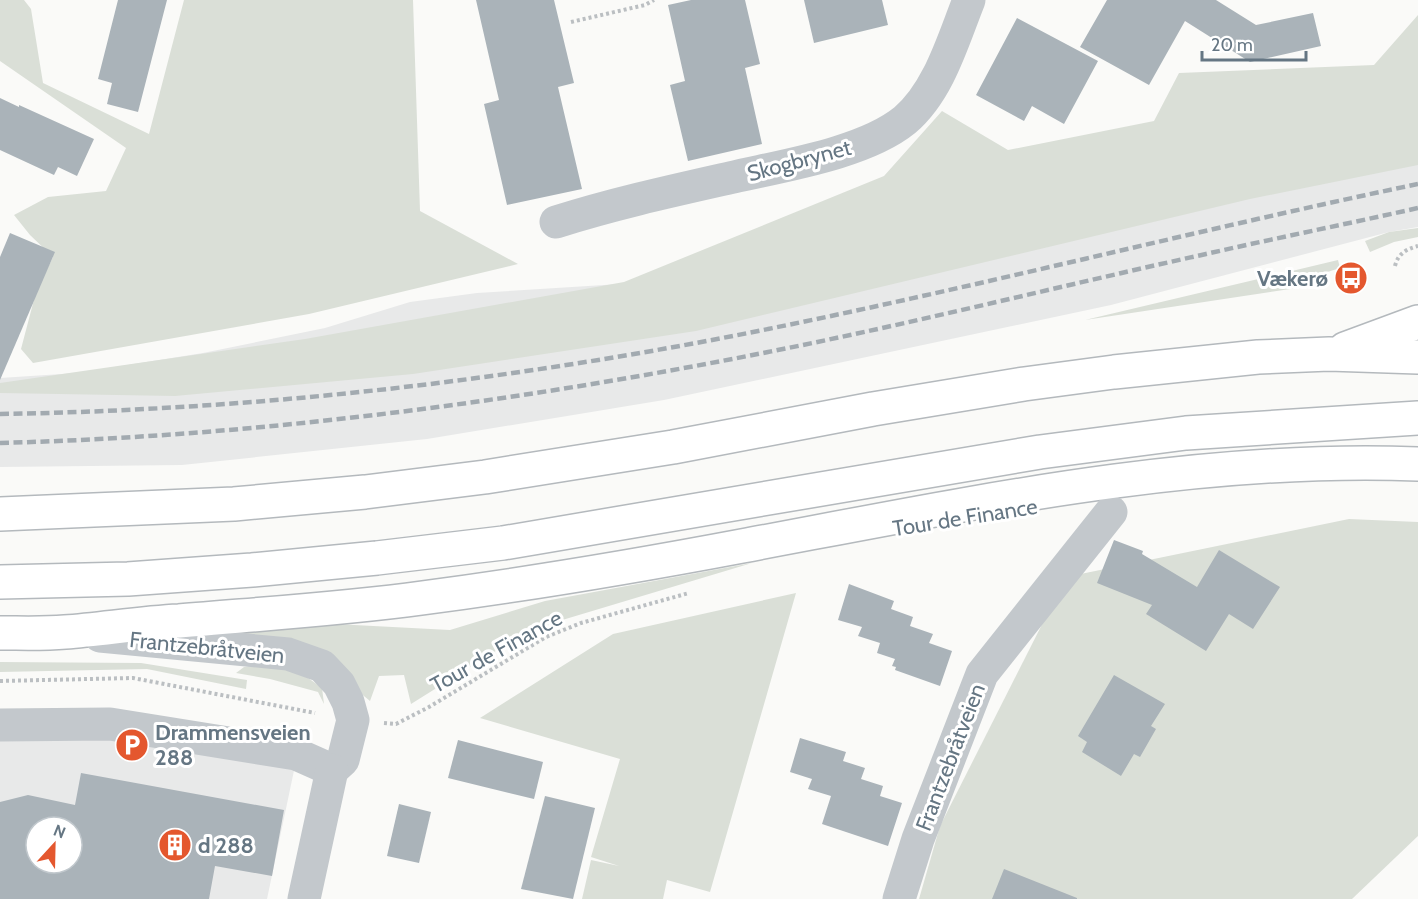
<svg xmlns="http://www.w3.org/2000/svg" width="1418" height="899" font-family="Cabin,sans-serif">
	<style>
		.built { fill: #e8e9e9; fill-rule: evenodd }
		.green { fill: #dadfd7 }
		.building { fill: #aab3b9; fill-rule: evenodd }
		.lines { fill: none; stroke-linecap: round; stroke-linejoin: round }
		.trunk-casing { stroke: #b4b9bd; stroke-width: 36 }
		.path { stroke: #bbbfc2; stroke-width: 4; stroke-dasharray: 3 3; stroke-linecap: butt }
		.minor { stroke: #c3c8cc; stroke-width: 33 }
		.trunk { stroke: #fff; stroke-width: 33 }
		.rail { stroke: #a2aab0; stroke-width: 4.5; stroke-dasharray: 9 4.5; stroke-linecap: butt }
		.labels { text-anchor: middle; stroke-width: 6; stroke-linejoin: round; paint-order: stroke }
		.street-label { font-size: 22px; fill: #657683; stroke: #fff }
		.poi-label { font-size: 22px; font-weight: bold; fill: #657683; stroke: #fff; text-anchor: start }
	</style>
	<rect width="100%" height="100%" fill="#fafaf8"/>
	<g class="built">
		<polygon points="1418,120 1418,227 1389,232 1111,305 664,400 427,439 182,465 0,467 0,378 77,373 203,353 325,328 410,302 477,293 668,281"/>
		<path d="M0 729 300 742 267 899H0ZM36 827H72V863H36Z"/>
	</g>
	<g class="green">
		<polygon points="0,0 24,0 31,9 43,83 149,134 184,0 413,0 420,211 518,264 309,314 33,363 21,349 36,292 53,257 30,235 14,215 48,197 106,191 126,148 0,61"/>
		<polygon points="1418,15 1418,165 1250,199 696,331 413,374 175,396 0,393 0,383 305,339 624,282 884,176 942,111 1008,150 1154,121 1179,73 1374,65"/>
		<polygon points="1418,228 1418,237 1394,242 1370,252 1365,241 1389,232"/>
		<polygon points="1338,260 1340,268 1315,276 1317,285 1085,320"/>
		<polygon points="1349,519 1418,522 1418,836 1352,899 919,899 940,826 1066,577"/>
		<polygon points="752,563 529,630 411,704 404,675 379,676 370,701 300,643 164,634 316,623 450,630 545,601"/>
		<polygon points="796,593 710,892 667,880 663,899 582,899 591,860 619,866 591,857 620,759 480,718 613,634"/>
		<polygon points="0,662 141,663 247,680 246,689 147,669 0,672"/>
		<polygon points="267,664 297,670 322,688 324,704 318,692 270,679 236,673 244,667"/>
	</g>
	<g class="building">
		<polygon points="118,0 167,0 138,112 107,104 112,83 98,79"/>
		<polygon points="476,0 554,0 574,83 558,87 582,189 507,205 484,104 499,100"/>
		<polygon points="691,0 745,0 760,64 745,68 762,144 688,161 670,85 685,81 668,5"/>
		<polygon points="804,0 882,0 888,25 814,43"/>
		<polygon points="1107,0 1216,0 1256,25 1313,13 1321,46 1250,62 1185,21 1149,85 1080,47"/>
		<polygon points="1017,18 1098,61 1064,124 1032,106 1024,121 976,95"/>
		<polygon points="0,98 19,107 19,105 94,139 77,176 58,167 54,175 0,150"/>
		<polygon points="10,233 55,252 0,380 0,257"/>
		<polygon points="1114,540 1143,551 1142,554 1197,587 1219,550 1280,587 1253,629 1229,614 1206,651 1146,614 1152,605 1097,583"/>
		<polygon points="849,584 894,601 891,609 913,617 910,626 933,634 929,643 952,651 940,686 895,670 896,667 892,666 895,659 877,653 880,643 858,636 862,627 838,620"/>
		<polygon points="1114,675 1165,704 1151,726 1156,729 1140,757 1134,754 1121,776 1082,752 1087,742 1078,736"/>
		<polygon points="800,738 846,752 843,761 865,768 861,779 883,786 880,796 902,803 888,846 822,824 831,796 808,789 812,779 790,772"/>
		<polygon points="458,740 543,762 534,799 448,778"/>
		<path d="M81 773 284 810 272 876 215 866 209 899H0V802L28 795 75 805ZM36 827H72V863H36Z"/>
		<polygon points="545,796 595,808 573,899 521,889"/>
		<polygon points="399,804 431,812 419,863 387,856"/>
		<polygon points="1004,869 1077,898 1077,899 992,899"/>
	</g>
	<g class="lines">
		<defs>
			<g id="trunk">
				<polyline points="1345,349 1418,322"/>
				<polyline points="0,514 234,504 365,492 485,477 673,447 873,409 1024,384 1114,372 1258,357 1329,354 1418,357"/>
				<polyline points="0,582 128,579 252,570 377,558 503,543 1040,452 1186,433 1418,418"/>
				<path d="M0 633C21 633 43 634 65 632 103 629 141 623 179 621 260 614 342 609 422 598 529 584 636 566 742 546 962 505 1193 455 1418 464"/>
			</g>
		</defs>
		<use href="#trunk" class="trunk-casing"/>
		<g class="path">
			<polyline points="571,22 645,5 654,0"/>
			<path d="M1395 266C1398 254 1406 249 1418 246"/>
			<polyline points="0,681 133,678 315,713"/>
			<polyline points="384,723 396,724 429,707 546,637 581,623 689,593"/>
		</g>
		<g class="minor">
			<path d="M556 222C616 203 676 190 738 176 787 165 866 152 905 120 939 91 953 40 969 0"/>
			<polyline points="0,725 110,724 296,754 332,770 343,760 353,720 348,702 339,684 322,666 288,654 100,636"/>
			<polyline points="304,899 332,770"/>
			<polyline points="899,899 918,839 982,674 1111,512"/>
		</g>
		<use href="#trunk" class="trunk"/>
		<g class="rail">
			<path d="M0 414C258 410 516 380 768 329 986 285 1201 229 1418 184"/>
			<path d="M0 443C257 436 516 402 768 352 915 323 1060 286 1206 254 1276 238 1347 224 1418 208"/>
		</g>
	</g>
	<defs>
		<symbol id="bus-disc" viewBox="-11 -11 22 22"><circle r="9.5" fill="#e4572e" stroke="#fff"/><path d="M-5-6H5V4H4V6H2V4H-2V6H-4V4H-5ZM-3.5-4V0h7V-4ZM-3.5 1.2v1.5H-2V1.2ZM2 1.2v1.5H3.5V1.2Z" fill="#fff"/></symbol>
		<symbol id="parking-disc" viewBox="-11 -11 22 22"><circle r="9.5" fill="#e4572e" stroke="#fff"/><path d="M-3.5-5.5H1a3.5 3.5 0 0 1 0 7H-1V5.5H-3.5ZM-1-3.4V-.6H.8a1.4 1.4 0 0 0 0-2.8Z" fill="#fff"/></symbol>
		<symbol id="building-disc" viewBox="-11 -11 22 22"><circle r="9.5" fill="#e4572e" stroke="#fff"/><path d="M-4-6H4V6H1V3H-1V6H-4ZM-2.5-4.3h1.7v1.8h-1.7ZM.8-4.3h1.7v1.8H.8ZM-2.5-1h1.7V.8h-1.7ZM.8-1h1.7V.8H.8Z" fill="#fff"/></symbol>
	</defs>
	<g fill-rule="evenodd">
		<use href="#bus-disc" x="1332" y="259" width="38" height="38"/>
		<use href="#parking-disc" x="113" y="726" width="38" height="38"/>
		<use href="#building-disc" x="156" y="826" width="38" height="38"/>
	</g>
	<g class="labels">
		<g class="street-label">
			<text transform="translate(799 160) rotate(-15)" y="8">Skogbrynet</text>
			<text transform="translate(965 517) rotate(-9)" y="8">Tour de Finance</text>
			<text transform="translate(207 647) rotate(6)" y="8">Frantzebråtveien</text>
			<text transform="translate(496 651) rotate(-29)" y="8">Tour de Finance</text>
			<text transform="translate(950 757) rotate(-69)" y="8">Frantzebråtveien</text>
		</g>
		<g class="poi-label">
			<text x="1328" y="286" text-anchor="end">Vækerø</text>
			<text x="155" y="740">Drammensveien<tspan x="155" dy="25">288</tspan></text>
			<text x="198" y="853">d 288</text>
		</g>
	</g>
	<g transform="translate(54 845) rotate(22)"><circle r="28" fill="#ffffff" stroke="#c1c8cd" stroke-width="1.5"/>
	<path d="M0-4.5L10 22L0 15L-10 22Z" fill="#e4572e"/>
	<text y="-9" font-size="16" font-weight="bold" text-anchor="middle" fill="#657683">N</text>
	</g>
	<path d="M1202 51v9h104v-9" fill="none" stroke="#657683" stroke-width="3"/>
	<text x="1211" y="51" font-size="18" fill="#657683" stroke="#ffffff" stroke-width="4.5" paint-order="stroke">20 m</text>
</svg>
